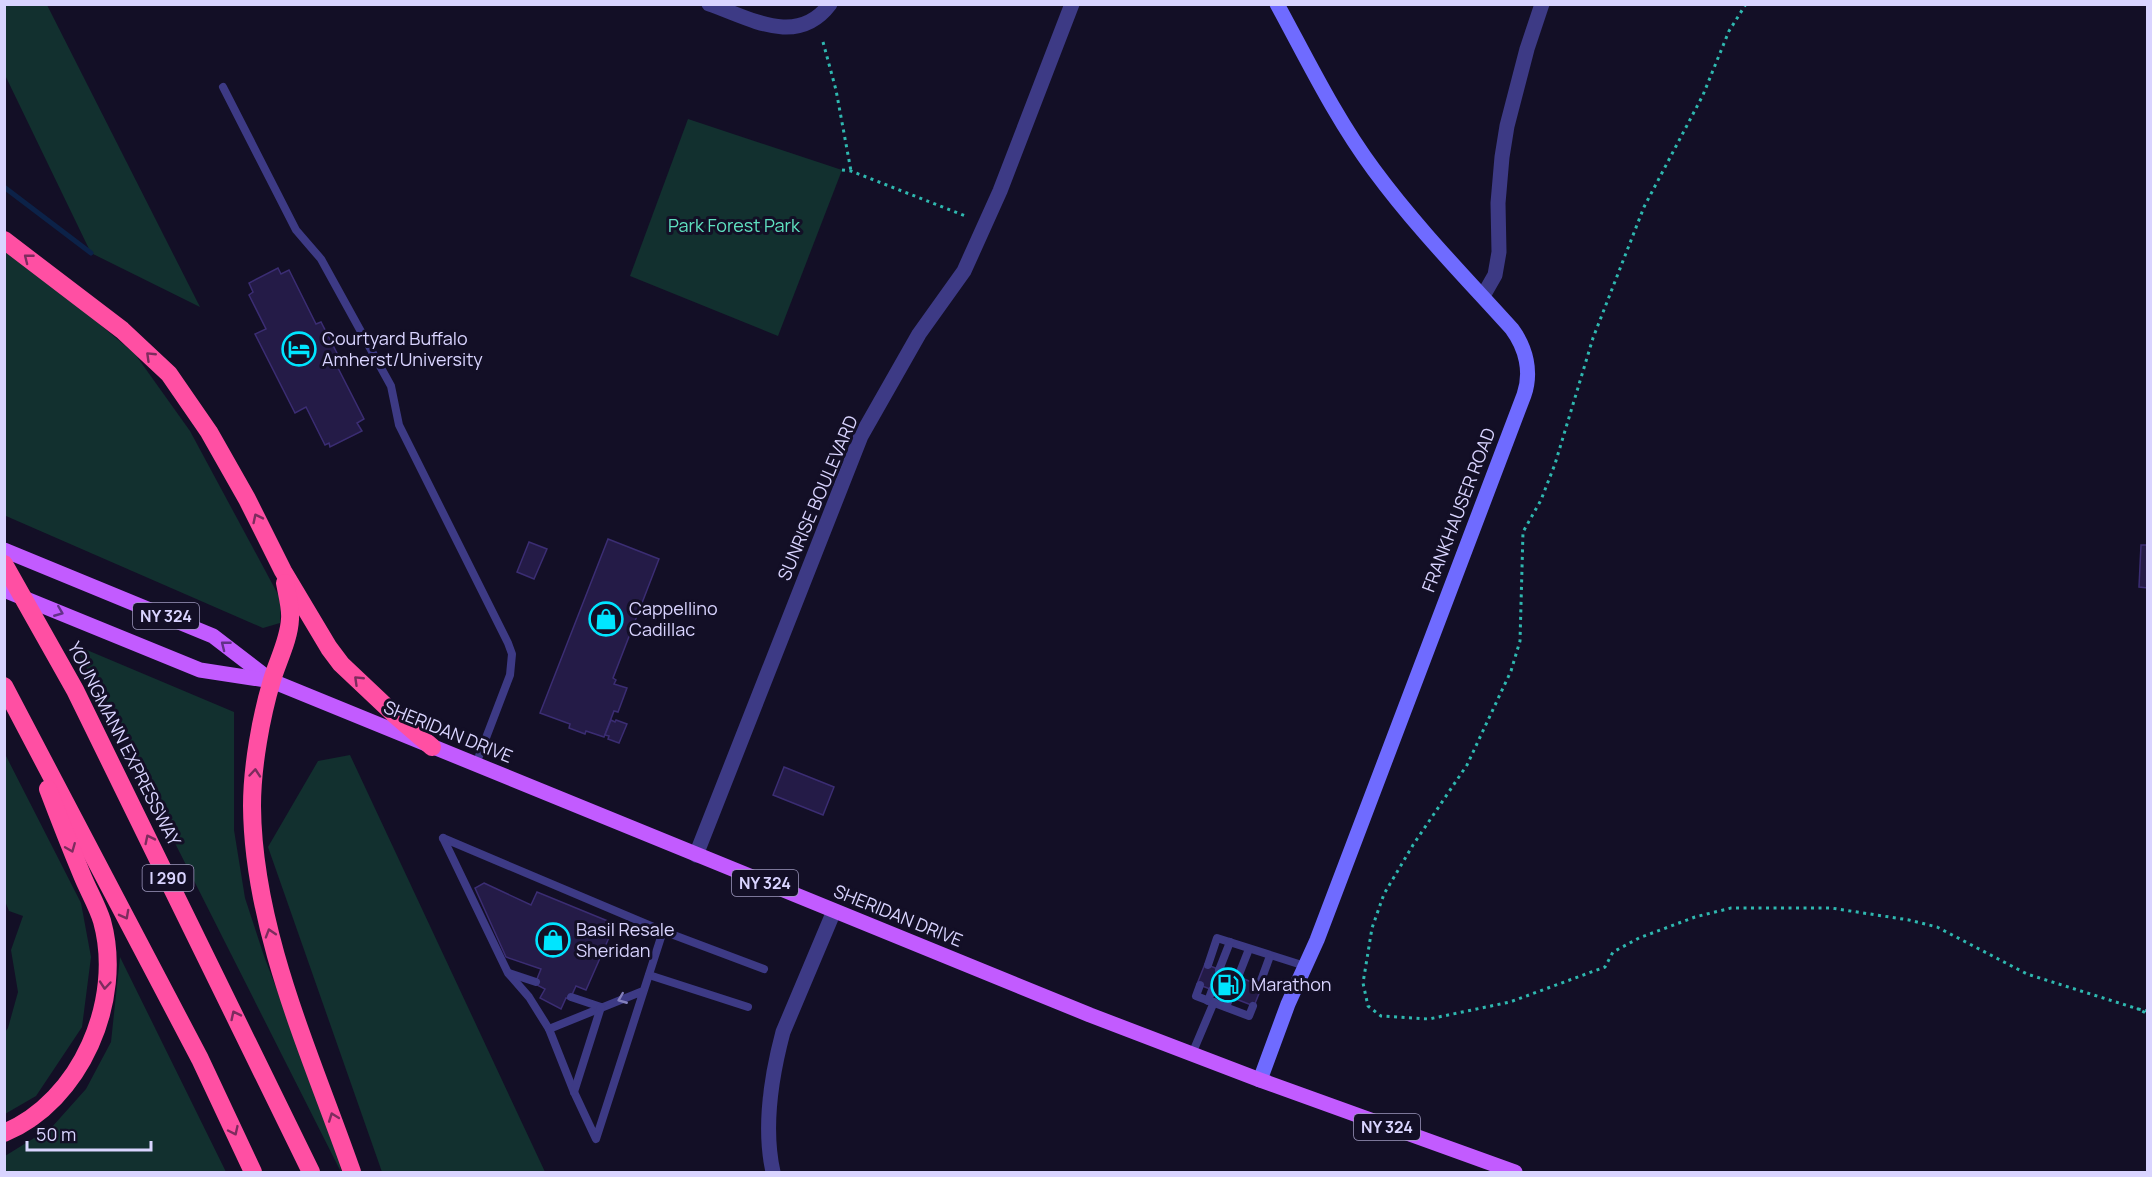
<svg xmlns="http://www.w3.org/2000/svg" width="2152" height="1177" font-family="Manrope,sans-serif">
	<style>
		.green { fill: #12302f }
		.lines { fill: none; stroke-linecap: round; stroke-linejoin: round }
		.stream { stroke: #0c2248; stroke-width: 5 }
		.building { fill: #241b47; stroke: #3b2d73; stroke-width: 1.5 }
		.path { stroke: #2fb8b0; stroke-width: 3; stroke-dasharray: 3 4.5; stroke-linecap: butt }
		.lane { stroke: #3d3a85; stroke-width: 8 }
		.street { stroke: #3d3a85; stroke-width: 15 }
		.secondary { stroke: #6f6bff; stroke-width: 15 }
		.primary { stroke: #c25bff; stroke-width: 15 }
		.highway { stroke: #ff4fa3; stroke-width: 18 }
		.oneway { stroke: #7d2c5e }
		.oneway2 { stroke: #623188 }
		.oneway3 { stroke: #837fbc }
		.labels { text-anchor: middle; stroke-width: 6; stroke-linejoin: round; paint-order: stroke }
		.shield { fill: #130f26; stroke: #9e99be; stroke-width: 1.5 }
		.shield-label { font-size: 16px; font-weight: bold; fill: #d9d4ff }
		.park-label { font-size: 18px; fill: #5fe0c0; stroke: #130f26 }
		.poi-label { font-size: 18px; fill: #d9d4ff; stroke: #130f26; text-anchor: start }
		.street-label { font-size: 18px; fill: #d9d4ff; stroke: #130f26 }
	</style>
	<rect width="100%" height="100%" fill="#130f26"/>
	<g class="green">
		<polygon points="5,4 47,5 200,307 91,253 5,75"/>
		<polygon points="688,119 842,170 778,336 630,276"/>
		<polygon points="5,250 66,296 135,354 190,431 281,600 280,623 263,628 6,516 5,513"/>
		<polygon points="75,645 234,712 234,830 245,898 264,956 339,1153 341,1172"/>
		<polygon points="5,754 81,903 91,957 82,1027 36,1096 5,1114 5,1032 8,1028 18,992 11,950 23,916 9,911 5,901"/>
		<polygon points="350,755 545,1172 382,1172 268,847 318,761"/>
		<polygon points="120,957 226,1172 5,1172 5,1156 52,1127 86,1089 111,1042"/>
	</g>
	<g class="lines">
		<polyline class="stream" points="4,187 91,253"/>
	</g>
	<g class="building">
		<polygon points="278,268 281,274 289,270 316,324 321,322 342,363 337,366 364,419 357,423 362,431 330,447 329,443 325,445 306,407 295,413 255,334 266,329 249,295 253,292 249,283"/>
		<polygon points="608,539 659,559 613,678 616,680 614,684 627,688 618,712 614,711 604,737 586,731 585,734 569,728 570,724 540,713"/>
		<polygon points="529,542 547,549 534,579 517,572"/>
		<polygon points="2141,545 2148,545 2148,588 2139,587"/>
		<polygon points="611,720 615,722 616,720 627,724 619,743 608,739 609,736 605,735"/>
		<polygon points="784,767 834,787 823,815 773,795"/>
		<polygon points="484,883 531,905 537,892 615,924 586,990 576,986 570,999 566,998 561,1009 540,998 545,989 535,984 541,969 506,957 475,888"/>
		<polygon points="1205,964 1262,986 1254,1006 1197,984"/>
	</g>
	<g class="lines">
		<g class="path">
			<polyline points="1746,4 1729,31 1703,95 1644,207 1593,338 1555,464 1541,500 1523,532 1520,641 1511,671 1467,765 1413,845 1384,894 1372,928 1363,983 1368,1006 1381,1016 1429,1019 1510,1002 1605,967 1613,952 1639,938 1695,917 1731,908 1831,908 1909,920 1937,927 2027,974 2138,1009"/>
			<polyline points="823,42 836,90 851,171"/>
			<polyline points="842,170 851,171 968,217"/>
			<polyline points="2148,1011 2138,1009 2148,1014"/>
		</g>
		<g class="lane">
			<polyline points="223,87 296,230 321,259 391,386 399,425 508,643 512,654 510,675 476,764"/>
			<polyline points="443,838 663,931 764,969"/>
			<polyline points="443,838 508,973 529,997 549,1029"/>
			<polyline points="1208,965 1217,938 1305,966"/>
			<polyline points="1219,970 1230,942"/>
			<polyline points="509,973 536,982"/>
			<polyline points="649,975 748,1007"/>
			<polyline points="1238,977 1249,949"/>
			<polyline points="1200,985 1196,996 1249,1016 1253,1006"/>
			<polyline points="1259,986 1270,956"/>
			<polyline points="643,991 549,1029 574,1092 596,1139 663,931"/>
			<polyline points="571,997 601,1007"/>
			<polyline points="1208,1001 1212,990"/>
			<polyline points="1226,1007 1230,997"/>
			<polyline points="1192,1054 1214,1002"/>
			<polyline points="574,1092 601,1007"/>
		</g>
		<g class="street">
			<path d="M709 4C750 18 797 48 830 4"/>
			<polyline points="1483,296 1495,275 1499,252 1498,203 1502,157 1507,126 1527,49 1542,4"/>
			<polyline points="696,855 861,436 919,334 964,271 1000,191 1072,4"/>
			<path d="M773 1172C763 1127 771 1077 783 1032L834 911"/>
		</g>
		<path class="secondary" d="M1260 1080 1288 1004 1317 940 1524 395C1532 372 1526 348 1512 329 1465 277 1416 227 1374 170 1336 119 1308 61 1277 4"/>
		<g class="primary">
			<polyline points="4,550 213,636 269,679"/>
			<polyline points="4,590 200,670 272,681 1090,1015 1260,1080 1515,1172"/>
		</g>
		<g class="highway">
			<polyline points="4,240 122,330 169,374 209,432 247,499 283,571 329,648 341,664 395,715 432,747"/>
			<polyline points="4,564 75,690 311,1172"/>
			<path d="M285 583C287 594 291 608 290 619 289 640 278 660 272 680 261 717 252 767 252 806 253 931 311 1055 352 1172"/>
			<polyline points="4,686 200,1059 253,1172"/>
			<path d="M4 1133C81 1101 124 1000 102 921 97 905 88 890 82 875 70 846 59 818 48 789"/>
		</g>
	</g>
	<defs><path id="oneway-chevron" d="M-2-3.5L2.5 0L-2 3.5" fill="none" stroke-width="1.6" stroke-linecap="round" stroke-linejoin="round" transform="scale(1.5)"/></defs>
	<g class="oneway">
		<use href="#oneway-chevron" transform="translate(28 258) rotate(-142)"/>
		<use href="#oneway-chevron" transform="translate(150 356) rotate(-136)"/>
		<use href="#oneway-chevron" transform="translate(257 518) rotate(-116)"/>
		<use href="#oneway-chevron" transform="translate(358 680) rotate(-136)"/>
		<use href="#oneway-chevron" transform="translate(255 773) rotate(-85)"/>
		<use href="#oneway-chevron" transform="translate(149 839) rotate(-116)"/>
		<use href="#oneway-chevron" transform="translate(71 848) rotate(68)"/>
		<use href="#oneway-chevron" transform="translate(125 915) rotate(62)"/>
		<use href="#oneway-chevron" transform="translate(270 933) rotate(-107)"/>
		<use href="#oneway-chevron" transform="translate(105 985) rotate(95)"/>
		<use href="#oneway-chevron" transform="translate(235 1015) rotate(-116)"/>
		<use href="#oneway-chevron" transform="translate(333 1117) rotate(-110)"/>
		<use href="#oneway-chevron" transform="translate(234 1131) rotate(65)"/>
	</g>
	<g class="oneway2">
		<use href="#oneway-chevron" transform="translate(59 612) rotate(22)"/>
		<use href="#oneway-chevron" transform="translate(225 645) rotate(-142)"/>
	</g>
	<use class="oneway3" href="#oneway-chevron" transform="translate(622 999) rotate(158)"/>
	<defs>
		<symbol id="hotel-ring" viewBox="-11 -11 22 22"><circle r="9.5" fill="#130f26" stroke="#00e5ff" stroke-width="1.5"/><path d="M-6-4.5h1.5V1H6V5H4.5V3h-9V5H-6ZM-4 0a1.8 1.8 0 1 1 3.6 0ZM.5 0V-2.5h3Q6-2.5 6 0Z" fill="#00e5ff"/></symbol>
		<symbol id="shop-ring" viewBox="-11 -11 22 22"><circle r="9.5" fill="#130f26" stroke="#00e5ff" stroke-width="1.5"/><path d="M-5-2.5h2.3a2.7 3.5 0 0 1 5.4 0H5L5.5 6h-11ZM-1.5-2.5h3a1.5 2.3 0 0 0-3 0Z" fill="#00e5ff"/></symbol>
		<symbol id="fuel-ring" viewBox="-11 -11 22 22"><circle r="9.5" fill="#130f26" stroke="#00e5ff" stroke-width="1.5"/><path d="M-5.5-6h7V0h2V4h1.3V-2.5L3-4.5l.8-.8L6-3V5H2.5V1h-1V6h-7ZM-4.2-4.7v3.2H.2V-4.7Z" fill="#00e5ff"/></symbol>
	</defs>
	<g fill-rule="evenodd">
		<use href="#hotel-ring" x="280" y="330" width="38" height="38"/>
		<use href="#shop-ring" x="587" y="600" width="38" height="38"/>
		<use href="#shop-ring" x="534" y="921" width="38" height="38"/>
		<use href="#fuel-ring" x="1209" y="966" width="38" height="38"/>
	</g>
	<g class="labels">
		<g class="shield">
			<rect x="133" y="603" width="66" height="26" rx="4.5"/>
			<rect x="142.5" y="865" width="51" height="26" rx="4.5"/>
			<rect x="732" y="870" width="66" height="26" rx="4.5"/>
			<rect x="1354" y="1114" width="66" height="26" rx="4.5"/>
		</g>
		<g class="shield-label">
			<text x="166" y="622">NY 324</text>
			<text x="168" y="884">I 290</text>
			<text x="765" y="889">NY 324</text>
			<text x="1387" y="1133">NY 324</text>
		</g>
		<g class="park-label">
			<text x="734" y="232">Park Forest Park</text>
		</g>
		<g class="poi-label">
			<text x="322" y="345">Courtyard Buffalo<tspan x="322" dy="21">Amherst/University</tspan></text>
			<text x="629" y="615">Cappellino<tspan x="629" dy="21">Cadillac</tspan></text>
			<text x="576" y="936">Basil Resale<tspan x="576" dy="21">Sheridan</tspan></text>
			<text x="1251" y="991">Marathon</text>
		</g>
		<g class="street-label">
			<text transform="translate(818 498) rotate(-67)" y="6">SUNRISE BOULEVARD</text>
			<text transform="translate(1459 510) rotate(-69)" y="6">FRANKHAUSER ROAD</text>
			<text transform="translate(448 732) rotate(22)" y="6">SHERIDAN DRIVE</text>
			<text transform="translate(124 744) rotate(63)" y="6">YOUNGMANN EXPRESSWAY</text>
			<text transform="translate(898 916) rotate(22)" y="6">SHERIDAN DRIVE</text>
		</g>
	</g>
	<rect width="2152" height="1177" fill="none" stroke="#d9d4ff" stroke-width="12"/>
	<path d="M27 1141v9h124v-9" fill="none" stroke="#d9d4ff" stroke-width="3"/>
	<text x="36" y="1141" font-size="18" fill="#d9d4ff" stroke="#130f26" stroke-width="4.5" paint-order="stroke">50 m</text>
</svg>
